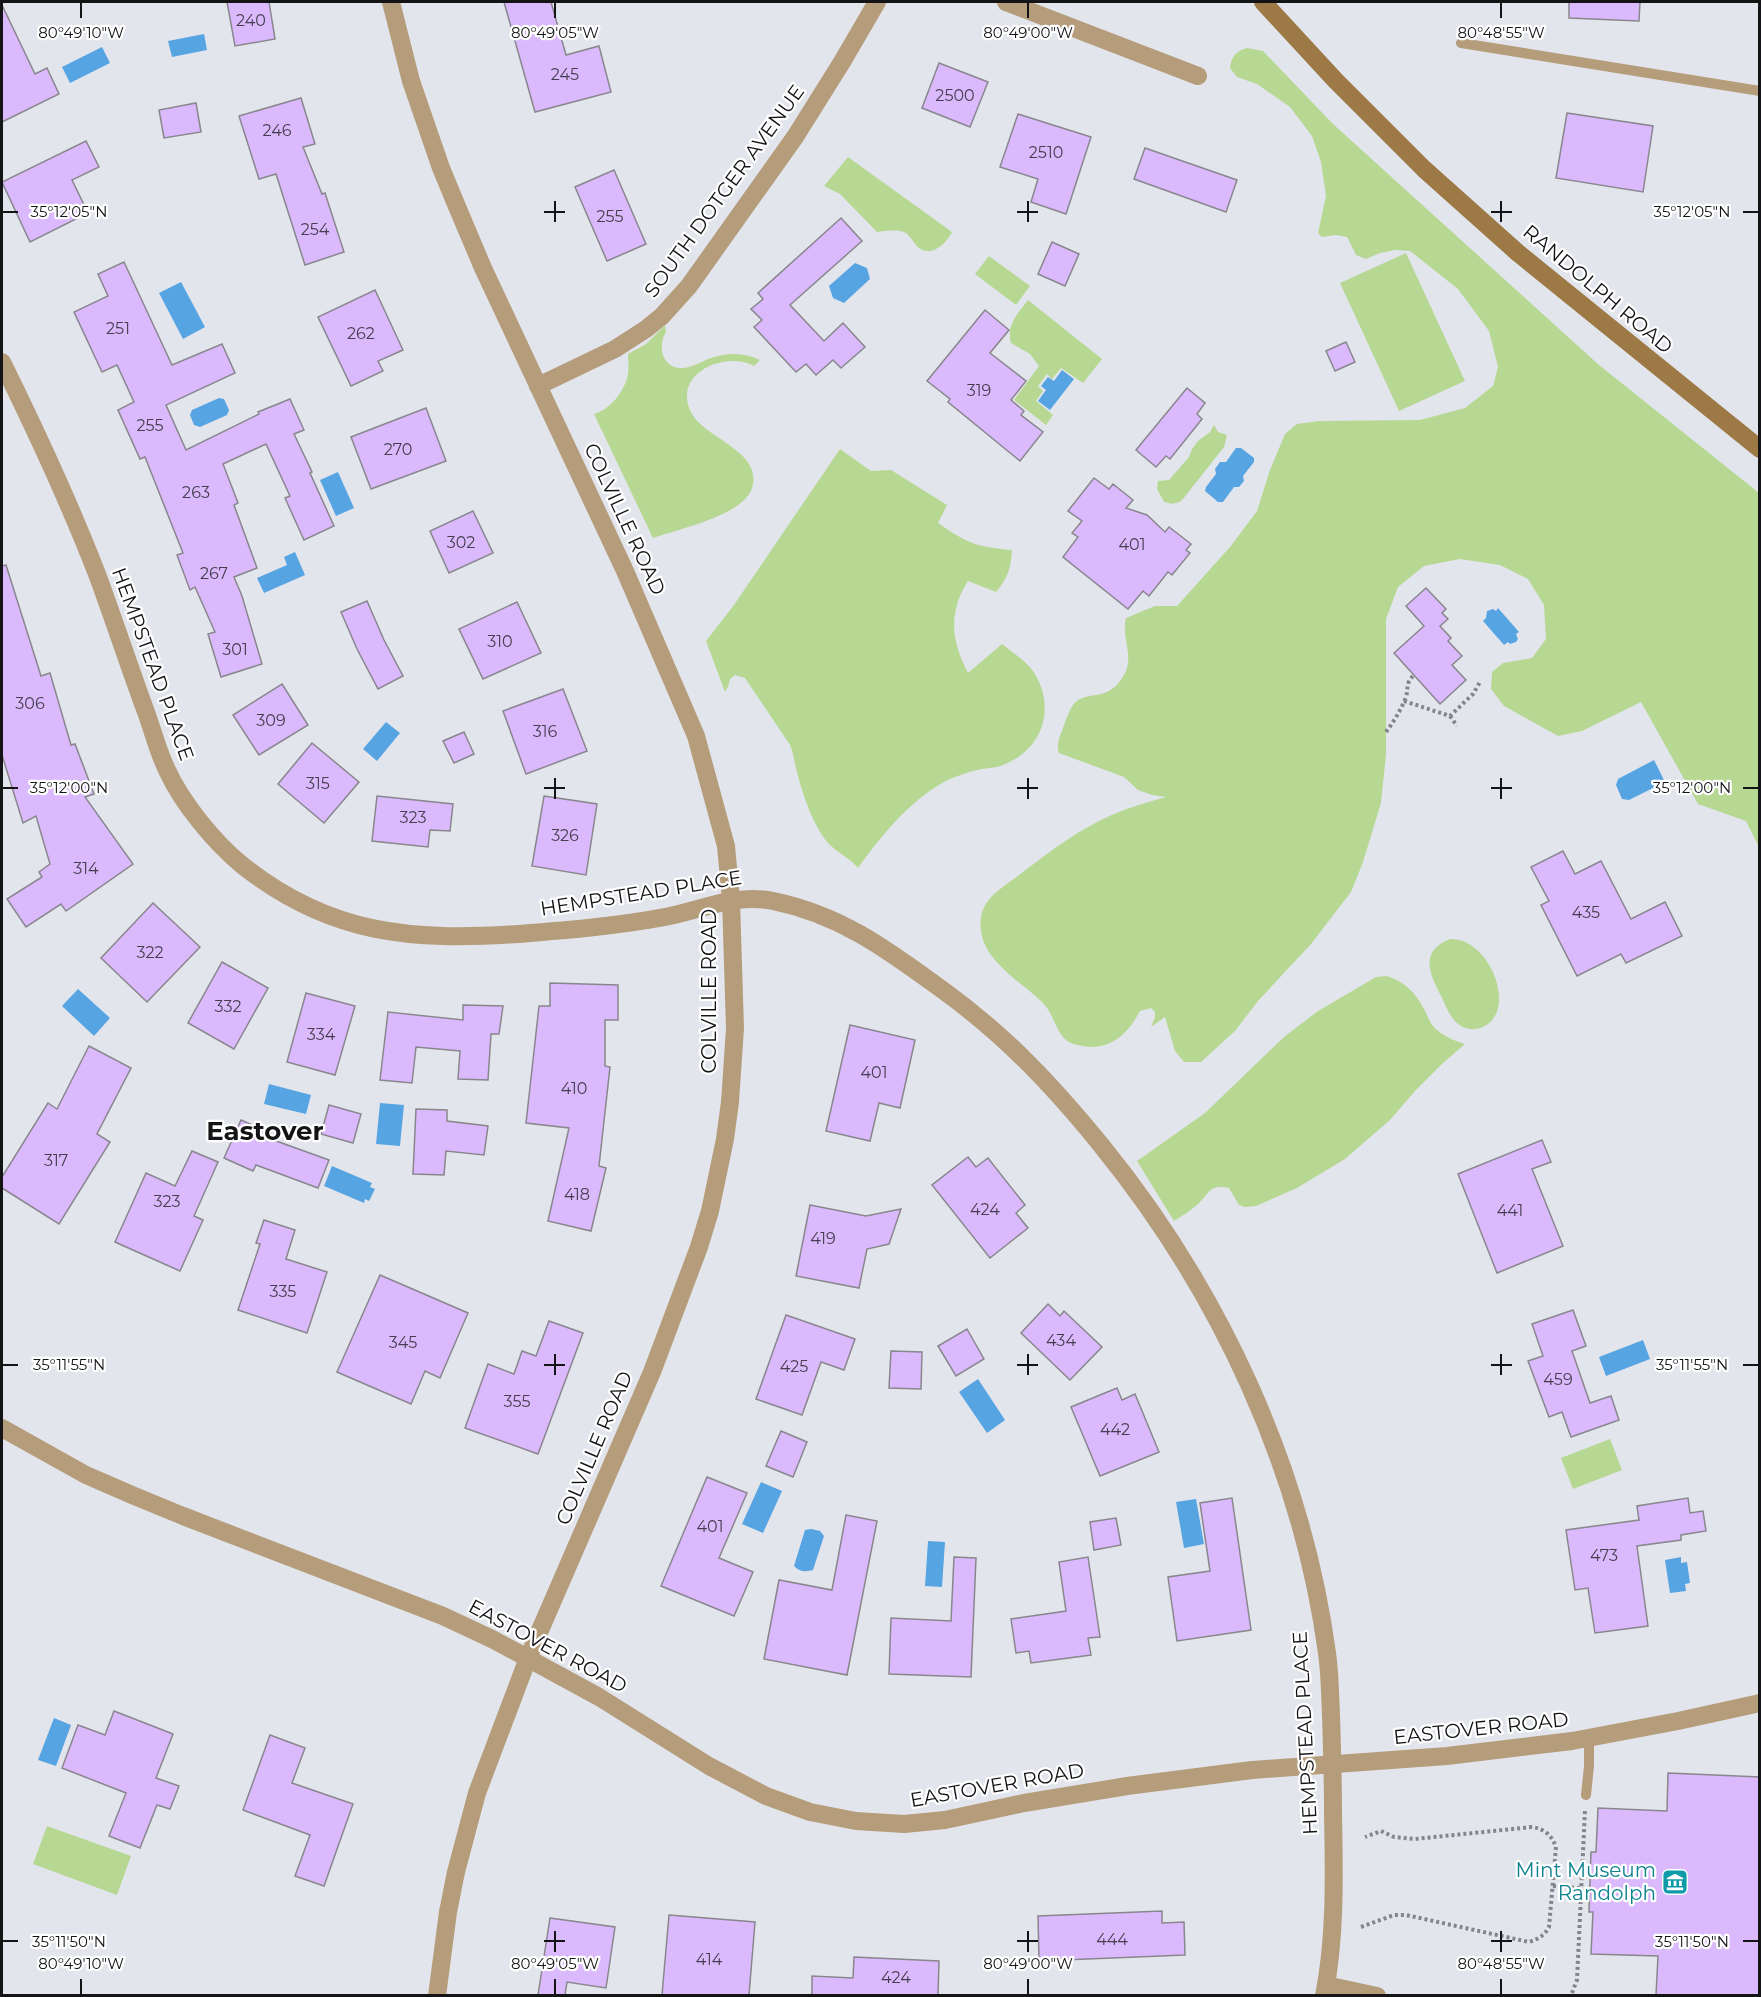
<svg xmlns="http://www.w3.org/2000/svg" width="1761" height="1997" font-family="Montserrat,sans-serif">
	<style>
		.green { fill: #b7d893 }
		.water { fill: #57a4e3 }
		.building { fill: #dabafc; stroke: #89868d; stroke-width: 1.5 }
		.lines { fill: none; stroke-linecap: round; stroke-linejoin: round }
		.path { stroke: #84858b; stroke-width: 4; stroke-dasharray: 3 3; stroke-linecap: butt }
		.lane { stroke: #b59d7b; stroke-width: 10 }
		.street { stroke: #b59d7b; stroke-width: 18 }
		.secondary { stroke: #9c7945; stroke-width: 18 }
		.ticks { fill: none; stroke: #141417; stroke-width: 2 }
		.labels { text-anchor: middle; stroke-width: 4.5; stroke-linejoin: round; paint-order: stroke }
		.number-label { font-size: 16px; fill: #463e50 }
		.street-label { font-size: 20px; fill: #141417; stroke: #fff }
		.culture-label { font-size: 20px; fill: #0d838f; stroke: #fff; text-anchor: end }
		.district-label { font-size: 26px; font-weight: bold; fill: #141417; stroke: #fff }
		.ticks-label { font-size: 15px; text-anchor: middle; fill: #141417; stroke: #fff; stroke-width: 4.5; stroke-linejoin: round; paint-order: stroke }
	</style>
	<rect width="100%" height="100%" fill="#e3e5ed"/>
	<g class="green">
		<path d="M1247 48 1263 51 1333 124 1599 365 1759 493V847L1746 821 1698 804 1641 702 1582 731 1558 736 1504 706 1491 689 1492 672 1503 663 1532 658 1546 639 1544 605 1528 579 1500 565 1460 559 1424 566 1398 587 1386 619V755L1381 803 1363 862 1351 892 1311 944 1258 1001 1235 1031 1201 1062H1184L1175 1051 1165 1017 1151 1027 1155 1017V1012L1151 1008 1140 1011C1128 1034 1110 1051 1083 1046 1075 1045 1068 1043 1063 1037 1054 1026 1052 1011 1042 1002 1023 984 988 963 982 936 979 924 980 911 988 901 995 891 1009 883 1019 875 1049 852 1079 829 1114 814 1131 807 1148 802 1166 797L1152 795 1138 790 1124 777 1059 753C1056 746 1059 738 1062 731 1065 723 1068 712 1073 705 1086 688 1109 705 1125 673 1134 656 1121 636 1126 618L1155 606H1177L1230 547 1257 511 1270 470 1285 434 1297 424 1319 421 1420 420 1465 408 1493 386 1498 367 1489 331 1458 289 1410 251 1395 250 1380 253 1366 259 1356 255 1347 237 1336 235 1322 237 1318 233 1326 196 1321 162 1312 136 1290 107 1257 84 1237 77 1230 68C1231 57 1236 51 1247 48Z"/>
		<path d="M848 157 952 232C945 246 928 260 915 244 912 240 910 236 906 233 898 229 886 231 877 232L840 194 824 186Z"/>
		<polygon points="1406,253 1465,381 1399,411 1340,283"/>
		<polygon points="989,256 1030,286 1016,305 975,274"/>
		<path d="M1028 300 1102 359 1083 383 1061 368 1052 379 1047 374 1038 386 1043 391 1036 401 1053 415 1046 425 1014 400 1039 366 1030 354 1011 343C1006 325 1018 313 1028 300Z"/>
		<path d="M665 325 666 332C657 347 662 369 684 368 694 367 704 360 714 357 729 352 747 353 760 360L754 366C726 351 674 372 690 410 701 438 764 450 752 488 744 515 679 529 653 538L594 414C610 410 625 391 628 374 629 368 628 361 628 354L646 344Z"/>
		<path d="M1214 425 1218 432 1227 435 1224 447 1183 499C1177 505 1172 504 1164 502L1157 489 1158 481 1169 480 1189 457 1192 449 1198 441 1210 432Z"/>
		<path d="M840 449 871 471 891 470 947 505 938 523C967 543 976 547 1012 550 1011 568 1008 578 996 592L968 581C948 613 951 640 968 673L1002 644C1013 653 1025 660 1033 671 1057 707 1043 750 1003 765 996 768 988 768 981 769 968 772 953 777 942 783 908 803 881 836 858 868 850 858 838 853 829 844 814 828 802 793 797 772 794 762 794 754 790 745L745 678 735 675 730 679 728 687 725 692 706 641 734 605Z"/>
		<path d="M1450 939C1489 937 1519 1010 1483 1027 1477 1030 1467 1030 1461 1026 1452 1021 1447 1009 1443 1000 1431 977 1417 952 1450 939Z"/>
		<path d="M1387 976C1405 982 1415 992 1424 1009 1427 1014 1429 1021 1433 1026 1442 1036 1453 1040 1465 1044L1443 1063 1415 1091 1390 1120 1345 1159 1297 1188 1256 1206 1245 1207 1239 1205 1229 1188C1209 1184 1210 1193 1198 1204 1190 1211 1182 1216 1174 1221L1137 1161 1205 1113 1284 1037 1318 1011 1376 977Z"/>
		<polygon points="1610,1439 1622,1470 1573,1489 1561,1458"/>
		<polygon points="47,1826 131,1856 117,1895 33,1864"/>
	</g>
	<g class="water">
		<polygon points="204,34 207,50 172,57 168,41"/>
		<polygon points="102,47 110,63 70,83 62,67"/>
		<polygon points="855,263 867,268 870,279 844,303 833,298 829,286"/>
		<polygon points="181,282 205,327 183,339 159,293"/>
		<polygon points="1062,370 1074,379 1050,410 1038,401 1046,390 1041,386 1048,377 1054,381"/>
		<polygon points="219,398 224,399 229,410 227,415 200,427 194,425 190,415 192,410"/>
		<polygon points="1236,448 1241,448 1254,458 1254,462 1243,476 1244,481 1239,487 1234,487 1223,502 1218,502 1205,491 1206,487 1216,474 1215,469 1220,462 1226,462"/>
		<polygon points="338,472 354,508 336,516 320,480"/>
		<polygon points="295,552 305,575 264,593 257,578 287,565 284,557"/>
		<polygon points="1498,608 1519,632 1516,634 1518,639 1516,642 1510,644 1508,642 1504,645 1483,621 1486,618 1487,611 1493,609 1496,611"/>
		<polygon points="386,722 400,733 377,761 363,749"/>
		<polygon points="1654,760 1665,782 1629,800 1622,799 1616,785 1618,779"/>
		<polygon points="78,989 110,1018 94,1036 62,1006"/>
		<polygon points="269,1084 311,1095 306,1114 264,1104"/>
		<polygon points="380,1103 404,1105 400,1146 376,1144"/>
		<polygon points="332,1166 372,1183 370,1187 375,1189 369,1201 365,1199 364,1203 324,1186"/>
		<polygon points="1643,1340 1650,1359 1606,1376 1599,1357"/>
		<polygon points="978,1379 1005,1420 987,1433 959,1392"/>
		<polygon points="761,1482 782,1491 763,1533 742,1524"/>
		<polygon points="1196,1499 1204,1544 1184,1548 1176,1502"/>
		<path d="M811 1529 820 1531 824 1536 813 1570C805 1572 800 1572 794 1566L805 1530Z"/>
		<polygon points="928,1541 945,1542 942,1587 925,1586"/>
		<polygon points="1681,1557 1681,1563 1687,1562 1690,1583 1685,1584 1686,1591 1670,1593 1665,1560"/>
		<polygon points="54,1718 71,1725 56,1766 38,1760"/>
	</g>
	<g class="building">
		<polygon points="227,2 269,2 275,39 235,46"/>
		<polygon points="504,2 551,2 566,55 599,46 611,92 535,112"/>
		<polygon points="1569,2 1640,2 1639,21 1569,18"/>
		<polygon points="2,5 35,74 47,68 59,94 2,122"/>
		<polygon points="939,63 988,82 970,127 922,108"/>
		<polygon points="301,98 315,144 303,147 322,194 325,193 344,252 305,265 276,174 259,179 239,116"/>
		<polygon points="196,103 201,132 164,138 159,110"/>
		<polygon points="1567,113 1653,126 1643,192 1556,178"/>
		<polygon points="1018,114 1091,137 1066,214 1031,202 1038,179 1000,167"/>
		<polygon points="86,141 99,167 72,180 88,213 30,242 2,182"/>
		<polygon points="1145,148 1237,180 1226,212 1134,179"/>
		<polygon points="614,170 646,244 607,261 575,187"/>
		<polygon points="841,218 862,241 790,305 824,341 843,323 865,347 841,368 833,360 816,375 806,364 796,372 754,327 762,320 751,309 763,299 758,293"/>
		<polygon points="1052,242 1079,254 1065,286 1038,274"/>
		<polygon points="124,262 172,365 222,344 235,373 166,405 186,450 259,414 258,412 290,399 304,430 294,434 312,472 310,473 334,526 304,540 285,498 290,496 266,444 223,464 238,503 234,505 257,568 234,577 242,596 262,664 221,677 208,634 215,632 195,587 190,590 177,555 183,553 145,457 140,459 118,410 134,402 117,365 102,372 74,312 108,296 98,274"/>
		<polygon points="375,290 403,350 378,361 383,371 351,386 318,317"/>
		<polygon points="985,310 1009,330 990,353 1026,381 1011,400 1024,411 1021,415 1043,432 1020,461 948,402 950,399 927,381"/>
		<polygon points="1346,342 1355,362 1335,371 1326,351"/>
		<polygon points="1187,388 1205,403 1197,414 1202,419 1170,459 1166,456 1156,467 1136,450"/>
		<polygon points="426,408 446,461 371,489 351,437"/>
		<polygon points="1094,478 1109,489 1113,484 1133,500 1126,508 1147,515 1165,532 1169,527 1191,544 1186,550 1190,553 1172,575 1168,572 1149,596 1143,591 1128,609 1063,557 1078,537 1072,533 1082,521 1068,511"/>
		<polygon points="473,511 493,553 449,573 430,531"/>
		<polygon points="6,565 41,676 50,673 71,745 75,744 94,794 85,797 133,864 66,911 61,904 26,927 7,899 42,877 39,872 50,864 36,816 23,823 2,755 2,566"/>
		<polygon points="1426,588 1446,609 1442,613 1448,619 1440,626 1451,638 1448,641 1462,656 1452,665 1466,680 1440,704 1394,653 1424,626 1406,606"/>
		<polygon points="367,601 384,640 403,676 378,689 357,649 341,612"/>
		<polygon points="517,602 541,653 483,679 459,629"/>
		<polygon points="282,684 308,725 259,755 233,715"/>
		<polygon points="563,689 587,751 526,774 503,711"/>
		<polygon points="464,732 474,754 454,763 443,741"/>
		<polygon points="312,743 359,782 324,823 278,784"/>
		<polygon points="377,796 453,804 450,831 430,830 428,847 372,841"/>
		<polygon points="544,796 597,804 586,875 532,866"/>
		<polygon points="1563,851 1575,874 1601,861 1631,919 1665,902 1682,936 1626,963 1621,954 1577,976 1541,905 1549,901 1531,867"/>
		<polygon points="153,903 200,947 147,1002 101,958"/>
		<polygon points="222,962 268,988 234,1049 188,1023"/>
		<polygon points="550,983 618,985 618,1020 605,1020 605,1066 610,1067 599,1166 606,1168 591,1231 548,1221 569,1128 526,1123 539,1006 550,1006"/>
		<polygon points="306,993 355,1006 335,1075 287,1062"/>
		<polygon points="463,1005 503,1006 499,1034 491,1034 488,1080 458,1079 460,1051 416,1047 412,1083 380,1080 388,1012 463,1020"/>
		<polygon points="850,1025 915,1040 900,1108 879,1103 870,1141 826,1131"/>
		<polygon points="89,1046 131,1068 97,1134 110,1142 59,1224 2,1188 2,1177 48,1103 57,1109"/>
		<polygon points="329,1105 361,1114 353,1143 321,1134"/>
		<polygon points="416,1109 447,1110 447,1121 488,1126 484,1155 446,1151 444,1175 413,1174"/>
		<polygon points="241,1120 271,1133 268,1138 329,1160 318,1188 256,1165 253,1171 224,1158"/>
		<polygon points="1542,1140 1551,1162 1532,1169 1563,1246 1497,1273 1458,1174"/>
		<polygon points="192,1151 218,1162 194,1216 203,1220 180,1271 115,1242 146,1173 175,1186"/>
		<polygon points="968,1157 976,1167 988,1158 1025,1205 1016,1213 1028,1228 990,1258 932,1185"/>
		<polygon points="810,1205 866,1216 901,1209 889,1244 867,1249 859,1288 796,1276"/>
		<polygon points="264,1220 295,1230 286,1259 327,1272 307,1333 238,1310 260,1244 256,1243"/>
		<polygon points="380,1275 468,1313 440,1378 425,1371 411,1404 337,1372"/>
		<polygon points="1048,1304 1060,1316 1064,1311 1102,1347 1070,1380 1021,1333"/>
		<polygon points="1573,1310 1586,1346 1572,1351 1590,1403 1611,1396 1619,1420 1571,1437 1562,1412 1549,1417 1528,1361 1543,1356 1532,1324"/>
		<polygon points="786,1315 855,1339 844,1370 821,1362 802,1415 756,1399"/>
		<polygon points="549,1321 583,1333 538,1454 465,1428 488,1364 514,1374 522,1351 536,1356"/>
		<polygon points="967,1329 984,1359 956,1376 938,1346"/>
		<polygon points="891,1351 922,1352 921,1389 889,1388"/>
		<polygon points="1117,1388 1122,1400 1135,1394 1159,1452 1100,1476 1071,1407"/>
		<polygon points="781,1431 807,1442 793,1477 766,1466"/>
		<polygon points="707,1477 747,1493 719,1558 753,1572 734,1616 661,1586"/>
		<polygon points="1232,1498 1251,1630 1177,1641 1168,1577 1210,1571 1200,1503"/>
		<polygon points="1688,1498 1690,1513 1703,1511 1706,1531 1681,1535 1681,1540 1637,1546 1648,1626 1595,1633 1588,1588 1575,1590 1566,1530 1639,1520 1637,1506"/>
		<polygon points="846,1515 877,1521 847,1675 764,1659 779,1580 832,1590"/>
		<polygon points="1116,1518 1121,1545 1094,1550 1090,1522"/>
		<polygon points="954,1557 976,1558 971,1677 889,1674 891,1618 951,1621"/>
		<polygon points="1088,1557 1100,1637 1088,1638 1091,1655 1031,1663 1029,1651 1016,1653 1011,1619 1066,1611 1059,1562"/>
		<polygon points="114,1711 173,1734 156,1778 179,1786 170,1809 157,1805 140,1848 109,1836 126,1793 62,1768 78,1725 105,1735"/>
		<polygon points="270,1735 305,1748 292,1783 353,1804 324,1886 295,1876 310,1835 243,1810"/>
		<polygon points="1668,1773 1760,1777 1760,1995 1656,1995 1658,1956 1591,1954 1593,1912 1589,1912 1591,1852 1596,1852 1598,1808 1667,1811"/>
		<polygon points="1162,1911 1162,1923 1184,1922 1185,1955 1039,1961 1038,1916"/>
		<polygon points="669,1915 755,1922 749,1995 662,1995"/>
		<polygon points="550,1918 615,1927 606,1988 567,1982 565,1995 538,1995"/>
		<polygon points="854,1957 939,1961 938,1995 812,1995 812,1976 853,1978"/>
	</g>
	<g class="lines">
		<g class="path">
			<polyline points="1404,701 1450,716 1473,694 1480,682"/>
			<polyline points="1450,716 1457,726"/>
			<path d="M1386 732C1394 721 1401 710 1406 697 1409 686 1405 684 1414 675"/>
			<polyline points="1553,1886 1581,1888"/>
			<path d="M1361 1927 1394 1915H1406L1529 1942C1538 1939 1544 1936 1549 1927L1556 1847C1552 1836 1545 1829 1532 1827L1415 1839 1394 1837 1381 1831 1365 1837"/>
			<polyline points="1572,1993 1577,1980 1585,1810"/>
		</g>
		<g class="lane">
			<polyline points="1461,43 1760,91"/>
			<polyline points="1586,1795 1589,1766 1589,1738"/>
		</g>
		<g class="street">
			<polyline points="391,2 411,81 441,168 458,209 483,268 625,571 696,736 726,846 731,900 735,1028 730,1102 725,1139 710,1211 699,1247 652,1372 528,1658 477,1793 456,1872 448,1912 437,1996"/>
			<polyline points="1006,2 1198,76"/>
			<path d="M2 362C36 431 69 502 97 574 114 620 129 666 146 712 153 731 158 752 167 770 182 803 214 842 242 865 330 935 412 941 519 934 568 930 617 926 665 917 701 910 736 893 773 901 842 915 889 951 944 991 1006 1036 1053 1086 1101 1145 1219 1290 1302 1468 1327 1653 1330 1674 1330 1694 1331 1715 1332 1747 1333 1780 1333 1812 1334 1873 1336 1935 1324 1996"/>
			<polyline points="538,386 615,349 646,329 662,316 689,286 795,137 842,62 877,2"/>
			<polyline points="2,1428 86,1475 132,1495 183,1516 443,1616 494,1640 599,1697 709,1766 766,1796 810,1812 856,1821 904,1824 945,1820 1024,1803 1127,1786 1252,1770 1447,1756 1572,1741 1678,1721 1760,1703"/>
			<polyline points="1326,1985 1377,1996"/>
		</g>
		<polyline class="secondary" points="1263,2 1336,81 1424,169 1518,253 1760,449"/>
	</g>
	<path class="ticks" d="M81 3V18M555 3V18M1028 3V18M1501 3V18M555 201V222M1028 201V222M1501 201V222M3 212H18M544 212H565M1017 212H1038M1491 212H1512M1743 212H1758M555 778V799M1028 778V799M1501 778V799M3 788H18M544 788H565M1017 788H1038M1491 788H1512M1743 788H1758M555 1354V1375M1028 1354V1375M1501 1354V1375M3 1365H18M544 1365H565M1017 1365H1038M1491 1365H1512M1743 1365H1758M555 1931V1952M1028 1931V1952M1501 1931V1952M3 1941H18M544 1941H565M1017 1941H1038M1491 1941H1512M1743 1941H1758M81 1979V1994M555 1979V1994M1028 1979V1994M1501 1979V1994"/>
	<defs>
		<symbol id="museum-square" viewBox="-11 -11 22 22"><rect x="-9" y="-9" width="18" height="18" rx="4" fill="#0f9aa8" stroke="#fff"/><path d="M0-6L6-3V-2H-6V-3ZM-5-1h2V3h-2ZM-1-1h2V3h-2ZM3-1h2V3H3ZM-6 4H6V6H-6Z" fill="#fff"/></symbol>
	</defs>
	<g fill-rule="evenodd">
		<use href="#museum-square" x="1660" y="1867" width="30" height="30"/>
	</g>
	<g class="labels">
		<g class="number-label">
			<text x="251" y="26">240</text>
			<text x="565" y="80">245</text>
			<text x="955" y="101">2500</text>
			<text x="277" y="136">246</text>
			<text x="1046" y="158">2510</text>
			<text x="610" y="222">255</text>
			<text x="315" y="235">254</text>
			<text x="118" y="334">251</text>
			<text x="361" y="339">262</text>
			<text x="979" y="396">319</text>
			<text x="150" y="431">255</text>
			<text x="398" y="455">270</text>
			<text x="196" y="498">263</text>
			<text x="461" y="548">302</text>
			<text x="1132" y="550">401</text>
			<text x="214" y="579">267</text>
			<text x="500" y="647">310</text>
			<text x="235" y="655">301</text>
			<text x="30" y="709">306</text>
			<text x="271" y="726">309</text>
			<text x="545" y="737">316</text>
			<text x="318" y="789">315</text>
			<text x="413" y="823">323</text>
			<text x="565" y="841">326</text>
			<text x="86" y="874">314</text>
			<text x="1586" y="918">435</text>
			<text x="150" y="958">322</text>
			<text x="228" y="1012">332</text>
			<text x="321" y="1040">334</text>
			<text x="874" y="1078">401</text>
			<text x="574" y="1094">410</text>
			<text x="56" y="1166">317</text>
			<text x="577" y="1200">418</text>
			<text x="167" y="1207">323</text>
			<text x="985" y="1215">424</text>
			<text x="1510" y="1216">441</text>
			<text x="823" y="1244">419</text>
			<text x="283" y="1297">335</text>
			<text x="1061" y="1346">434</text>
			<text x="403" y="1348">345</text>
			<text x="794" y="1372">425</text>
			<text x="1558" y="1385">459</text>
			<text x="517" y="1407">355</text>
			<text x="1115" y="1435">442</text>
			<text x="710" y="1532">401</text>
			<text x="1604" y="1561">473</text>
			<text x="1112" y="1945">444</text>
			<text x="709" y="1965">414</text>
			<text x="896" y="1983">424</text>
		</g>
		<g class="street-label">
			<text transform="translate(724 191) rotate(-54)" y="7">SOUTH DOTGER AVENUE</text>
			<text transform="translate(1598 289) rotate(40)" y="7">RANDOLPH ROAD</text>
			<text transform="translate(625 519) rotate(65)" y="7">COLVILLE ROAD</text>
			<text transform="translate(153 664) rotate(70)" y="7">HEMPSTEAD PLACE</text>
			<text transform="translate(641 893) rotate(-9)" y="7">HEMPSTEAD PLACE</text>
			<text transform="translate(709 991) rotate(-90)" y="7">COLVILLE ROAD</text>
			<text transform="translate(594 1448) rotate(-67)" y="7">COLVILLE ROAD</text>
			<text transform="translate(548 1646) rotate(28)" y="7">EASTOVER ROAD</text>
			<text transform="translate(1481 1728) rotate(-6)" y="7">EASTOVER ROAD</text>
			<text transform="translate(1305 1733) rotate(-93)" y="7">HEMPSTEAD PLACE</text>
			<text transform="translate(997 1785) rotate(-10)" y="7">EASTOVER ROAD</text>
		</g>
		<g class="culture-label">
			<text x="1656" y="1877">Mint Museum<tspan x="1656" dy="23">Randolph</tspan></text>
		</g>
		<g class="district-label">
			<text x="265" y="1140">Eastover</text>
		</g>
	</g>
	<g class="ticks-label">
		<text x="81" y="38">80°49'10"W</text>
		<text x="555" y="38">80°49'05"W</text>
		<text x="1028" y="38">80°49'00"W</text>
		<text x="1501" y="38">80°48'55"W</text>
		<text x="69" y="217">35°12'05"N</text>
		<text x="1692" y="217">35°12'05"N</text>
		<text x="69" y="793">35°12'00"N</text>
		<text x="1692" y="793">35°12'00"N</text>
		<text x="69" y="1370">35°11'55"N</text>
		<text x="1692" y="1370">35°11'55"N</text>
		<text x="69" y="1947">35°11'50"N</text>
		<text x="1692" y="1947">35°11'50"N</text>
		<text x="81" y="1969">80°49'10"W</text>
		<text x="555" y="1969">80°49'05"W</text>
		<text x="1028" y="1969">80°49'00"W</text>
		<text x="1501" y="1969">80°48'55"W</text>
	</g>
	<rect width="1761" height="1997" fill="none" stroke="#141417" stroke-width="6"/>
</svg>
